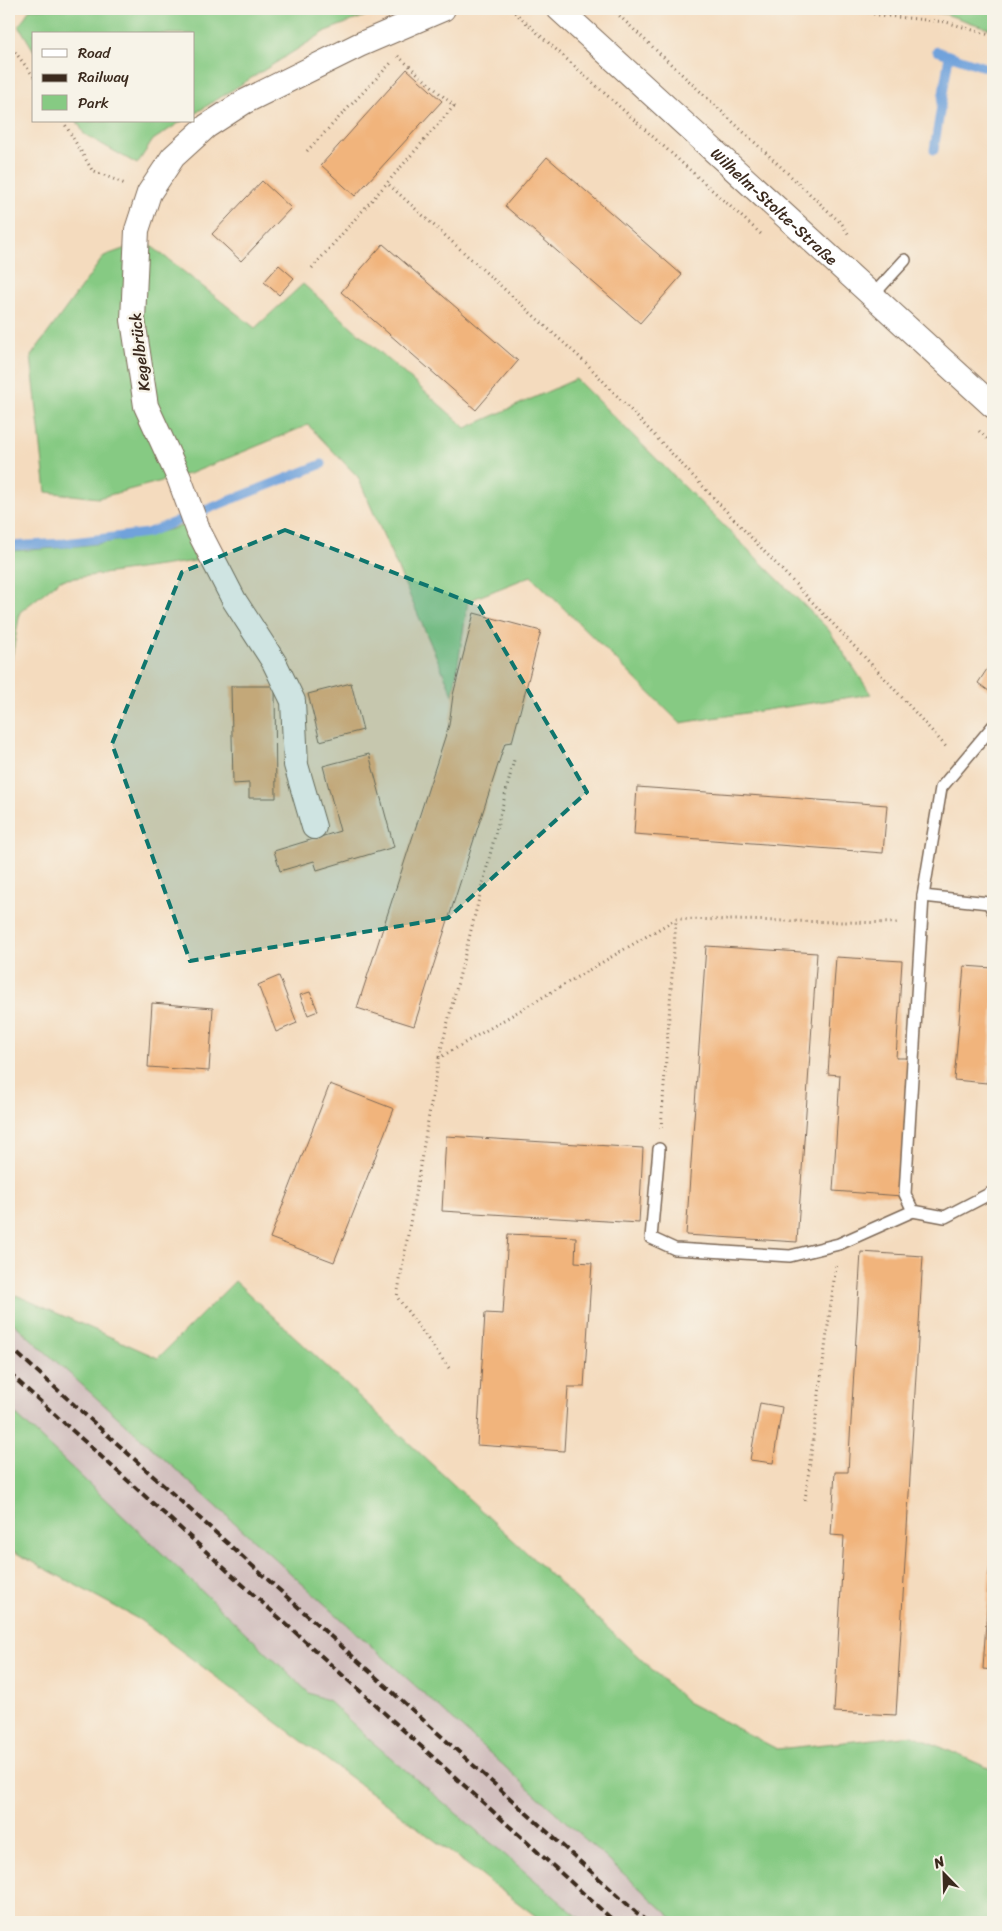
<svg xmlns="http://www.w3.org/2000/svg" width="1002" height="1931" font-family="Sriracha,sans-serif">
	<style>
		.industrial { fill: #d1bfbe }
		.green { fill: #86ca83; stroke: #607a50 }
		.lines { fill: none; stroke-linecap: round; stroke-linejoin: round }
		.stream { stroke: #70a2db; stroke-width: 9 }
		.building { fill: #f1b47c }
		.service-casing { stroke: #7c6856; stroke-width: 14 }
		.minor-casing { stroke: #7c6856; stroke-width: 26 }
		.path { stroke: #7c6856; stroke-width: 3; stroke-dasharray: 1 4; stroke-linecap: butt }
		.service { stroke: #fff; stroke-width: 11 }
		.minor { stroke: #fff; stroke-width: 24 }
		.rail { stroke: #3b2a1e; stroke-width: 4; stroke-dasharray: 8 4; stroke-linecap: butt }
		.marked { fill: #0f766e; fill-opacity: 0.2; stroke: #0f766e; stroke-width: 4; stroke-dasharray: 10 6; stroke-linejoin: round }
		.labels { text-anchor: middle; stroke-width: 5; stroke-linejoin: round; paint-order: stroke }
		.street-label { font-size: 16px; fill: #3b2a1e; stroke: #f7f3e8 }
	</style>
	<rect width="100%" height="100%" fill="#f7f3e8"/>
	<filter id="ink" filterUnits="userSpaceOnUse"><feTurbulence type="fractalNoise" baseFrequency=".02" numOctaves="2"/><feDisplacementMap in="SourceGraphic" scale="10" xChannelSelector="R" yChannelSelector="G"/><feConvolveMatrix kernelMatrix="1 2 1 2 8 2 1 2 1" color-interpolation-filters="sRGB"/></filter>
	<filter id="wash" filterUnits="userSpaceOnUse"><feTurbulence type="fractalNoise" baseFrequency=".0096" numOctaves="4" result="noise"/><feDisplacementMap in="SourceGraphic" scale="20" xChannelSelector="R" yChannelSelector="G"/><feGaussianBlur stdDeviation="1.12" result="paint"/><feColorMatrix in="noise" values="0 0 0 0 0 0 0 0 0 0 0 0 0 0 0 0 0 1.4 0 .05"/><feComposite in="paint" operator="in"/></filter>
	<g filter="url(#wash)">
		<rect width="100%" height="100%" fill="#f4dbbe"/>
		<polygon class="industrial" points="9,1319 419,1687 677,1922 584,1922 370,1740 329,1701 309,1693 9,1408"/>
		<g class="green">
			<polygon points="30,9 384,9 328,30 194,114 194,34 34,34 34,51 19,26"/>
			<polygon points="895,9 993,9 993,30 945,14"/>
			<polygon points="77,121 182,121 153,140 137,164 84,134"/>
			<polygon points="145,241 255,328 303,284 466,428 576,379 828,629 871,694 680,723 531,576 468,601 453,695 358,477 308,425 192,473 98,498 46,492 31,356 104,256"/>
			<path d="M185 525 196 561 60 580 20 612 9 675V551C68 548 128 543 185 525Z"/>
			<polygon points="235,1281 687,1702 777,1749 913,1735 993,1770 993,1922 677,1922 9,1319 9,1302 16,1295 158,1358"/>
			<polygon points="9,1408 309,1693 329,1701 370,1740 584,1922 540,1922 537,1917 140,1620 9,1549"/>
		</g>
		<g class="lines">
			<g class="stream">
				<polyline points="937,51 993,70"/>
				<polyline points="934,150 949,56"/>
				<polyline points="9,546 65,543 147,533 322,464"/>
			</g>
		</g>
		<g id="blocks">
			<g class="building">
				<polygon points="407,69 442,101 355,196 321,165"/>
				<polygon points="547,157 682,275 640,323 505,206"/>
				<polygon points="262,181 291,208 241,261 212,234"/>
				<polygon points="383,244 518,361 476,410 341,292"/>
				<polygon points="279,265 294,278 279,295 264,282"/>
				<polygon points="474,613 541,631 512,742 505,743 414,1026 357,1008 449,725 453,695"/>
				<polygon points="989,666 993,668 993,694 978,683"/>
				<polygon points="351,683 363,730 320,741 308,694"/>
				<polygon points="231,686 275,686 276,798 249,798 249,783 233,784"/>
				<polygon points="369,754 394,847 317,870 314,861 280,871 274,851 340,831 323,766"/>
				<polygon points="637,787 887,805 883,853 634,834"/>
				<polygon points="9,933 12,933 11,947 9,947"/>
				<polygon points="706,946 817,953 797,1242 686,1235"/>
				<polygon points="836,957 902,961 896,1058 911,1058 902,1196 833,1191 840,1075 828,1074"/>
				<polygon points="964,966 993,968 993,1006 987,1083 954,1080"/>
				<polygon points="279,976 297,1023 276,1032 258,985"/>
				<polygon points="310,992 318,1011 308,1015 300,995"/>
				<polygon points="152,1003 213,1008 209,1071 148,1067"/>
				<polygon points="330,1084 394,1109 334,1262 270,1238"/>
				<polygon points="446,1136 643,1148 639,1223 442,1211"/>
				<polygon points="508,1234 576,1237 575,1262 592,1263 584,1387 568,1387 564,1451 477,1445 485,1313 503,1314"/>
				<polygon points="861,1252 923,1256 896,1715 834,1712 844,1536 831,1535 835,1472 848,1472"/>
				<polygon points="760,1403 782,1407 773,1463 750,1460"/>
				<polygon points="992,1528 993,1528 993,1670 983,1669"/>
			</g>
		</g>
	</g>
	<g filter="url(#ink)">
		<use href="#blocks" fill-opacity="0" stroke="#7c6856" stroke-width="1"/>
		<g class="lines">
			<defs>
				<g id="service">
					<polyline points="873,295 905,260"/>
					<polyline points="993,726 941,788 923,896 989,903 993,911"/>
					<polyline points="923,896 905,1194 913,1211 945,1217 993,1192"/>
					<polyline points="659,1149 651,1238 675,1249 790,1256 839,1244 913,1211"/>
				</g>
				<g id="minor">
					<path id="s1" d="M559 9 993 406"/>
					<polyline points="314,827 296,765 293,701 274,662 234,600 199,532 179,478 146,406 133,320 137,230 149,193 173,157 207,126 244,102 359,45 443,9"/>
				</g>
			</defs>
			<use href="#service" class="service-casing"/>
			<use href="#minor" class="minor-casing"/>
			<g class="path">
				<polyline points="511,9 761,234"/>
				<polyline points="612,9 842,224 849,235"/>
				<polyline points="854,9 878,15 946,22 993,36"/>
				<polyline points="9,44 34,77"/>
				<polyline points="398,56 454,106 387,183 586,363 888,682 948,749"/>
				<polyline points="63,121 92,170 125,184"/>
				<polyline points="307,151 392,62"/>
				<polyline points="312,268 387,183"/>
				<polyline points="979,431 993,444"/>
				<polyline points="439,1057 514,760"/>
				<polyline points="661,1128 676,920"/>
				<polyline points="449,1368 397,1297 439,1058 676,919 900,923"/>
				<polyline points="805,1500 836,1265"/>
			</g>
			<use href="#service" class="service"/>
			<use href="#minor" class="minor"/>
			<g class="rail">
				<polyline points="9,1346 647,1922"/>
				<polyline points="9,1373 615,1922"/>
			</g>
		</g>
	</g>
	<path class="marked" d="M285 530 479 606 587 792 448 918 190 961 112 744 182 572Z"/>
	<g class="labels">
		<g class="street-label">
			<text dy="6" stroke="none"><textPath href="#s1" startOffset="292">Wilhelm-Stolte-Straße</textPath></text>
			<text transform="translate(139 352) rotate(-97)" y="6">Kegelbrück</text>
		</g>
	</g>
	<rect width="1002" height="1931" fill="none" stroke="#f7f3e8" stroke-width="30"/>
	<rect x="32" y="32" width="162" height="90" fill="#f7f3e8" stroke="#aca397"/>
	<rect x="42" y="49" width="25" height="8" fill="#ffffff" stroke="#aca397"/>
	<text x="78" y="58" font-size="15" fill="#3b2a1e">Road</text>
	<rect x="42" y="74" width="25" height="8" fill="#3b2a1e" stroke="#aca397"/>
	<text x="78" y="82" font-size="15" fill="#3b2a1e">Railway</text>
	<rect x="42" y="95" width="25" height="15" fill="#86ca83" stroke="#aca397"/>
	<text x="78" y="108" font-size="15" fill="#3b2a1e">Park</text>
	<g transform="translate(944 1874) rotate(337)" stroke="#f7f3e8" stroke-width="4" paint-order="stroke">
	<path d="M0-4L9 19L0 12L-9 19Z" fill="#3b2a1e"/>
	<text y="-8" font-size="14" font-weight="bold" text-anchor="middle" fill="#3b2a1e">N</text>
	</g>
</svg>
